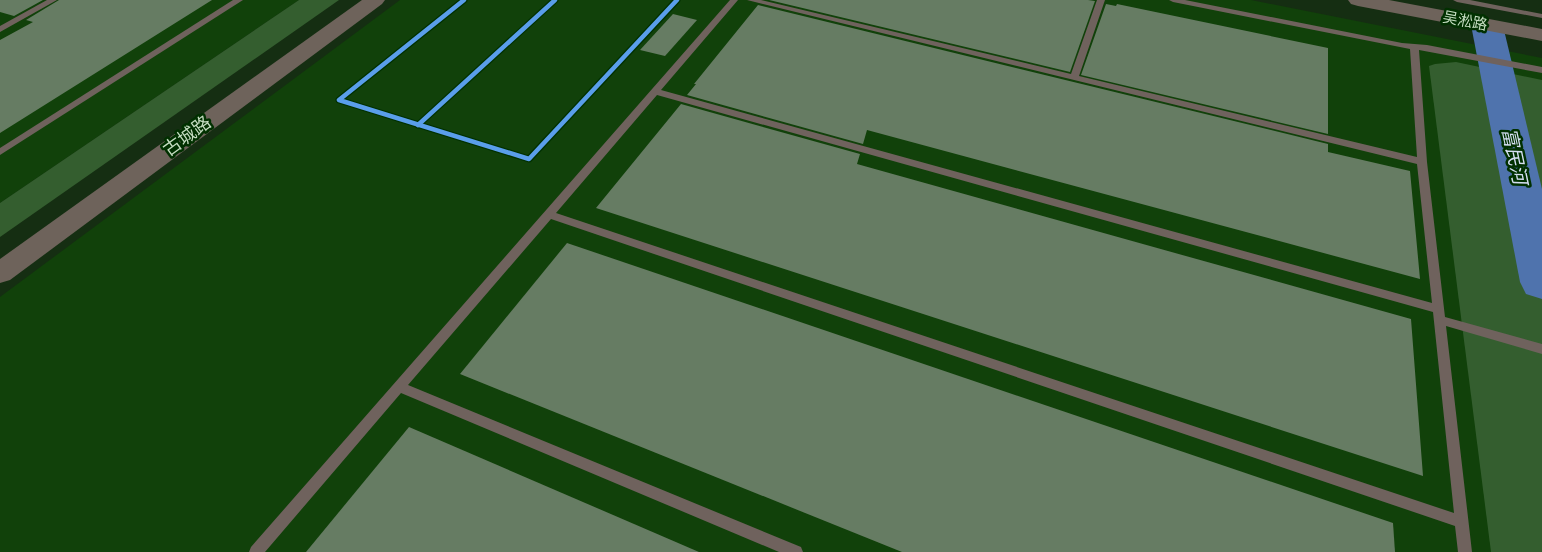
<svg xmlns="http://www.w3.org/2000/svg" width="1542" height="552" font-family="'Nunito Sans','Noto Sans SC',sans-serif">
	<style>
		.built { fill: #11410a }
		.green { fill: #345e2f }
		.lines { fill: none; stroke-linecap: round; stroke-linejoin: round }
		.river { fill: #4f73ad; fill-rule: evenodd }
		.building { fill: #667c63 }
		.service { fill: #6f625d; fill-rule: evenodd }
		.secondary { fill: #6e635b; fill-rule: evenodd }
		.cycleway-casing { stroke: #013000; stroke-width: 7 }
		.cycleway { stroke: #5a9eea; stroke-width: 4.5 }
		.labels { text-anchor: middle; stroke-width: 5; stroke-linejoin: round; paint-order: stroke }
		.far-street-label { font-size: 15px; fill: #c5ddc1; stroke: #013000 }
		.street-label { font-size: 18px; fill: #c5ddc1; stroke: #013000 }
		.water-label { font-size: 19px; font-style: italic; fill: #d4def1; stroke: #013000 }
	</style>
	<rect width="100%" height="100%" fill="#152e12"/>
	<g class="built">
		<polygon points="0,0 299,0 0,203"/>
		<polygon points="400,0 1251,0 1542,58 1542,552 0,552 0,297"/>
	</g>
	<g class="green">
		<polygon points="299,0 339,0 0,237 0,203"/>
		<polygon points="1456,62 1542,80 1542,552 1491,552 1429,66 1435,64"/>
	</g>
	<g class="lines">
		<polygon class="river" points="1488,20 1500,23 1504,30 1542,189 1542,299 1526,294 1520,282 1472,30 1476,23"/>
	</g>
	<g class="building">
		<polygon points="0,0 43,0 14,16 0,12"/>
		<polygon points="59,0 212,0 0,133 0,40 33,22 26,20"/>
		<polygon points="769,0 1088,0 1095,1 1070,72"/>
		<polygon points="1106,4 1116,6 1117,4 1328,48 1328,134 1081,75"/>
		<polygon points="758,5 1328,144 1328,152 1410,171 1420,279 867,130 863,144 687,95 696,84 694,84"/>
		<polygon points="673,14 697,20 665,56 640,50"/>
		<polygon points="681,104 860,154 857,164 1411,319 1423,476 596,208"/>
		<polygon points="567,243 1393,523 1395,552 902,552 460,374"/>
		<polygon points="409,427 699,552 306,552"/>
	</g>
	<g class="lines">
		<g class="service">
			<polygon points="47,0 57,0 0,32 0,26"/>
			<polygon points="233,0 243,0 0,155 0,148"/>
			<path d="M730 0H738L661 90 1432 303 1417 164 747 0H761L1071 74 1097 0H1105L1079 76 1417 157 1410 49 1173 2 1169 0H1185L1402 43 1427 45 1542 67V73L1419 50 1427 162 1445 317 1542 344V354L1446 326 1472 552H1458L1455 526 551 219 408 385 801 547 803 552H779L401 393 265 552H249L251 547ZM657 95 1433 312 1454 513 556 213Z"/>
			<polygon points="1453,0 1470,0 1542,14 1542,18 1457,2"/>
		</g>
		<g class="secondary">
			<polygon points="362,0 385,0 382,4 10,280 0,283 0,259"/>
			<polygon points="1348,0 1389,0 1542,29 1542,41 1358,6 1351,4"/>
		</g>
		<defs>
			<g id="cycleway">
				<polyline points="464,0 339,100 529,159 677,0"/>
				<polyline points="418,125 555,0"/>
			</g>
		</defs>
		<use href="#cycleway" class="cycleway-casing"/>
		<use href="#cycleway" class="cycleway"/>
	</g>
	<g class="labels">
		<g class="far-street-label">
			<text transform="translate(1465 21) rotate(11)" y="5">吴淞路</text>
		</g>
		<g class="street-label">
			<text transform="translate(187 136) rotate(-36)" y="6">古城路</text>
		</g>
		<g class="water-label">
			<text transform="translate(1515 156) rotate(78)" y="7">富民河</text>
		</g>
	</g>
</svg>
